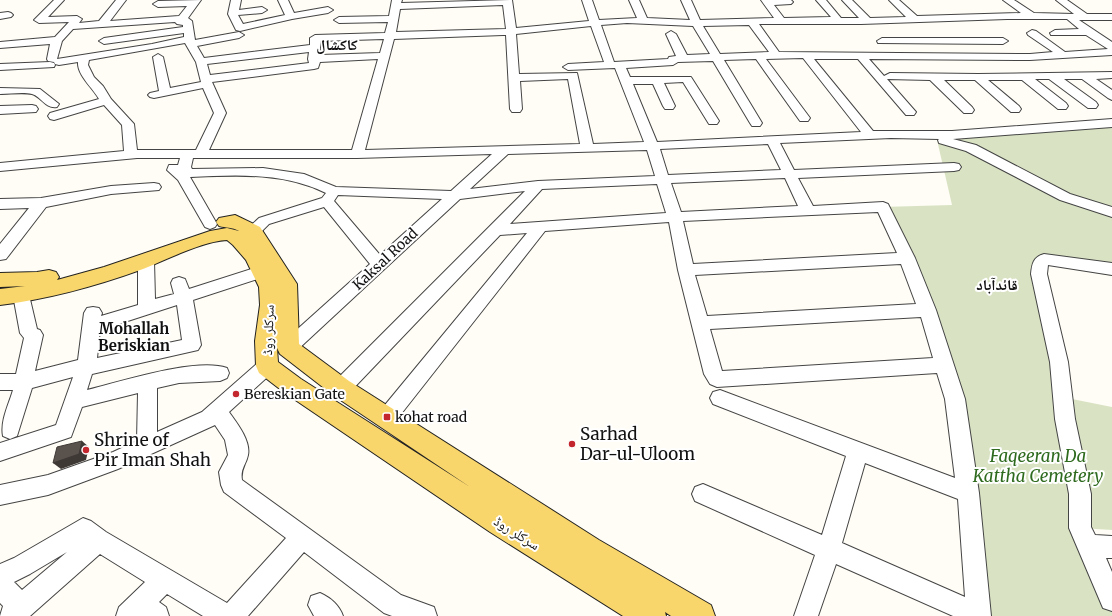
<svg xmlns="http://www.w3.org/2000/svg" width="1112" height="616" font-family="Merriweather,'Noto Naskh Arabic',serif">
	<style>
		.cemetery { fill: #d9e3c4 }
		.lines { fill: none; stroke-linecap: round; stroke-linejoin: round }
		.minor-casing { stroke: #444; stroke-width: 2 }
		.major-casing { stroke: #222; stroke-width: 2 }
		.minor { fill: #fff; fill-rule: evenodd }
		.major { fill: #f9d66b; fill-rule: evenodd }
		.shaded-wall { fill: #3f3936 }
		.building { fill: #5a524d; stroke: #3f3936 }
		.poi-dot { fill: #c4262e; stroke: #fff; stroke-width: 1.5 }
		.labels { text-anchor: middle; stroke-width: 4; stroke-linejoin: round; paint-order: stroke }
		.street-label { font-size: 14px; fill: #111; stroke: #fff }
		.poi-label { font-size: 14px; fill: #111; stroke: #fff; text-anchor: start }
		.far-district-label { font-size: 15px; font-weight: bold; fill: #111; stroke: #fff }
		.neighbourhood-label { font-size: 15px; font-weight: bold; fill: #111; stroke: #fff }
		.near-poi-label { font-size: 17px; fill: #111; stroke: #fff; text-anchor: start }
		.near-park-label { font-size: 17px; font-style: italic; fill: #2f6b1f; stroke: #fff }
	</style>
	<rect width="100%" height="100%" fill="#fffdf5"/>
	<polygon class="cemetery" points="1112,120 1112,276 1046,264 1072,399 1112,407 1112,530 1080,528 1112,599 1112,616 980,616 963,456 907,258 881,207 952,205 937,140"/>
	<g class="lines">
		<defs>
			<g id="minor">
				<path d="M54 0H64L48 17 77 16 82 19 79 23 99 21 116 0H126L110 21 179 16 187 6 158 7 153 4 158 1 201 0 188 18 192 21 195 40 239 32 244 35 239 38 197 46 204 58 310 45V38L315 35 385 33 388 22 339 23 334 20 339 17 389 16 392 0H402L401 3 512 0 516 28 589 21 582 0H592L599 20 637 18 629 0H639L647 18 690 20 681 0H691L700 20 774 18 761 0H791L793 2 791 4 774 5 784 18 831 17 816 0H826L841 18H859L842 0H852L870 18 906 17 889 0H899L917 16 1021 13 1003 0H1014L1034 13 1074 14 1056 0H1067L1087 14H1112V20H1079L1112 42V55L1030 60 869 59 884 76 890 73 978 74 1112 72V78L1096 79 1112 90V100L1108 98 1082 79H1064L1096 102 1098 105 1096 108H1088L1049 79H1035L1066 103 1068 106 1066 109H1058L1022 80H988L1019 106 1021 109 1019 112H1011L975 80H944L972 107 974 110 972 113H964L930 80 887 79 916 112 914 115H906L858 59H814L873 131H952L1112 119V127L953 139 976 145 1070 194 1112 207V217L1060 200 966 151 939 143 938 140 939 139 891 138 780 143 794 170 954 163 959 164 961 167 959 170 954 171 798 178 813 206 883 202 888 204 915 258 936 310 965 399 979 493 991 616H953L836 564 818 616H794L815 555 695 501 692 494 695 487 703 484 822 535 846 456 713 404 710 398 713 392 720 390 955 478 945 399 937 373 717 387 710 384 704 374 678 270 669 222 545 231 394 423 387 426 380 423 377 417 380 411 527 233 500 235 348 394 341 396 334 394 331 388 334 382 525 191 460 199 294 353 288 355 282 353 279 348 282 343 370 264 324 207 269 224 258 235 253 236 248 235 245 231 259 218 322 198 326 193C283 172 237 175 190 177L217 224 215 227 210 229 205 227 178 180 167 170 169 165H178L180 158H137L0 171V163L124 151 122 125 104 105 54 120 50 119 48 116 50 113 99 99C93 88 77 75 78 62L59 65 55 64 54 62 48 61 47 59 50 44 0 48V42L55 37 69 22 39 23 34 20ZM503 5 506 29 396 32 400 9ZM1007 19H1067L1079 29 1055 30 1050 33 1051 35H1086L1108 49 1065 52 1036 31 1032 30 1027 33 1028 35 1053 52 1030 54 779 52 759 24H861ZM175 22 177 24 183 25V27L104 38 99 41 104 44 184 33V37L152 44 57 59 62 41 73 29ZM627 23 693 26 710 54 687 55 676 34 671 31 666 34 676 56 669 57 668 59 614 62 601 25ZM749 25 769 52 720 54 703 26ZM591 26 604 62 568 64 563 67 568 70 615 68 644 142 593 144 577 73 519 74 516 34ZM503 35H506L510 109 512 112H520L522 109 520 81 568 79 580 144 365 150 394 39ZM384 39 380 53 320 55V41ZM185 43 196 62 201 82 170 88 163 57 158 54 153 57 159 91 150 93 148 95 150 97 154 98 203 88 214 113 196 150H137L134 124 111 99 103 86 94 77 88 65 89 60ZM309 52 308 59 309 63 210 75 207 64ZM803 58 861 132 657 142 633 84H653L663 106 665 109H673L675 106 664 83 683 82 709 124H717L719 121 691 77H630L626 68 673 65 678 62 713 61 750 123 752 126H760L762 123 724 60 756 59 800 121H808L810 118 766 59ZM378 59 352 150H209L226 113 212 82 314 69 318 68 320 62ZM768 144 781 170 668 175 660 149ZM647 150 655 176 538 181 470 189 508 154ZM492 154 451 191 336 187 304 174 263 168 192 169 191 167 193 158H357ZM785 178 798 206 681 212 671 183ZM657 184 666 213 510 224 542 189ZM338 195 442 199 380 255 334 201ZM878 212 897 253 693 264 683 221ZM901 264 916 304 707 316 695 275ZM921 317 933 358 722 371 710 329ZM865 463 958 499 965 597 842 543Z"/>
				<polygon points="231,0 241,0 239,10 262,7 267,10 262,13 238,15 243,24 285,15 278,0 288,0 294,13 328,7 333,10 328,13 292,19 240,31 236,30 228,14"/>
				<polygon points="8,12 11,13 13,15 11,17 0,19 0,13"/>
				<polygon points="882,38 1003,38 1008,41 1003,44 878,43 877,41"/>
				<polygon points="50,62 54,63 55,65 54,67 0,70 0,64"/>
				<path d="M0 88 40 89 59 104 57 107C45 109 42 97 32 94 23 92 10 94 0 94Z"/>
				<polygon points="32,105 36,106 38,109 36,112 0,114 0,106"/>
				<polygon points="154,183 159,184 161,187 159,190 111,194 46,207 6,259 0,260 0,244 29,208 0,209 0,199 41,198 111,186"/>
				<path d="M1044 254 1112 263V275L1048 265 1047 274 1068 362 1075 419 1091 494V527L1095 535 1112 536V558H1106L1112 572V611L1103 608 1069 528V494L1055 419 1050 362 1031 274C1032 264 1033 257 1044 254Z"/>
				<path d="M146 256 152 257 154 261 155 299 174 294 171 283 173 279 179 277 185 279 189 289 261 266 267 268 269 272 267 276 193 300 201 345 198 350 92 374 87 390C120 382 196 357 227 368L229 373 227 378 220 381 179 383 157 388V432L202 412 260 361 267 359 274 361 276 366 274 371 229 412C237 423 251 441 248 455 246 465 240 469 242 480L401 595 434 607 437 616H392L384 613 304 552 248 616H203L167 594 159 602 166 607 169 616H116L119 607 145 582 100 554 30 616H0L3 606 0 603V564L14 558 83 518 91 521 106 532 227 603 286 538 224 492 221 485 219 472 228 455 225 440 215 425 118 469 48 495 0 505V485L48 475 113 452 137 441 138 393 82 407 71 437 0 461V443L56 425 73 377 32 388 17 436 10 439 3 436C0 421 9 404 13 390H0V374H16L24 338 20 333 13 295 15 291 21 289 27 291 29 295 37 329 40 330 43 335 35 371 78 360 84 313 87 308 93 307 99 308 102 313 101 316 138 305V261L140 257ZM177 305 182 340 97 358 100 330ZM67 552 22 590 14 582 30 574Z"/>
				<path d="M320 593C331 598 339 605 343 616H314L308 605 311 596Z"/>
			</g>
			<path id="major" d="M235 215 260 227 297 284 299 344 349 381 599 540 711 605 715 616H671L665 612 666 616H623L490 532 285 393 259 373 256 366 255 341 260 305 259 287 246 260 233 245 227 240C203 241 166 260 143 269 96 286 49 299 0 305V289L25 286 0 287V273L37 272 49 270 56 272 59 277 57 280 104 267 210 231 227 228 239 231C232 227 226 228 219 226L216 222 219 218ZM277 348 280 354 333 395 470 487 301 379 278 362Z"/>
		</defs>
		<use href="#minor" class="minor-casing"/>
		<use href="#major" class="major-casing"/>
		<use href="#minor" class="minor"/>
		<use href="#major" class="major"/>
	</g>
	<polygon class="shaded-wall" points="82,441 89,447 86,460 61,469 53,463"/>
	<polygon class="building" points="82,441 79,454 53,463 57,447"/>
	<g class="poi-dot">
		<circle cx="236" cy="394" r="4"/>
		<rect x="383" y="413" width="8" height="8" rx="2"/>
		<circle cx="572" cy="444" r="4"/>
		<circle cx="86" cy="450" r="4"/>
	</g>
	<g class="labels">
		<g class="street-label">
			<text transform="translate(385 259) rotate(-43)" y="5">Kaksal Road</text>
			<text transform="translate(268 330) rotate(-88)" y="5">سرکلر روڈ</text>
			<text transform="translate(517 533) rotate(32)" y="5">سرکلر روڈ</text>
		</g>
		<g class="poi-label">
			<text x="244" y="399">Bereskian Gate</text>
			<text x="395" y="422">kohat road</text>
		</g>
		<g class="far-district-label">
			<text x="337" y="50">کاکشال</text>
		</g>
		<g class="neighbourhood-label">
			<text x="997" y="290">قائدآباد</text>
			<text x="134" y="334">Mohallah<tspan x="134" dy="17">Beriskian</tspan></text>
		</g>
		<g class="near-poi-label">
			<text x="580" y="440">Sarhad<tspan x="580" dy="20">Dar-ul-Uloom</tspan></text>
			<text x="94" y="446">Shrine of<tspan x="94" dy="20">Pir Iman Shah</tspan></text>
		</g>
		<g class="near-park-label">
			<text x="1038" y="462">Faqeeran Da<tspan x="1038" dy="20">Kattha Cemetery</tspan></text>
		</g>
	</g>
</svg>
